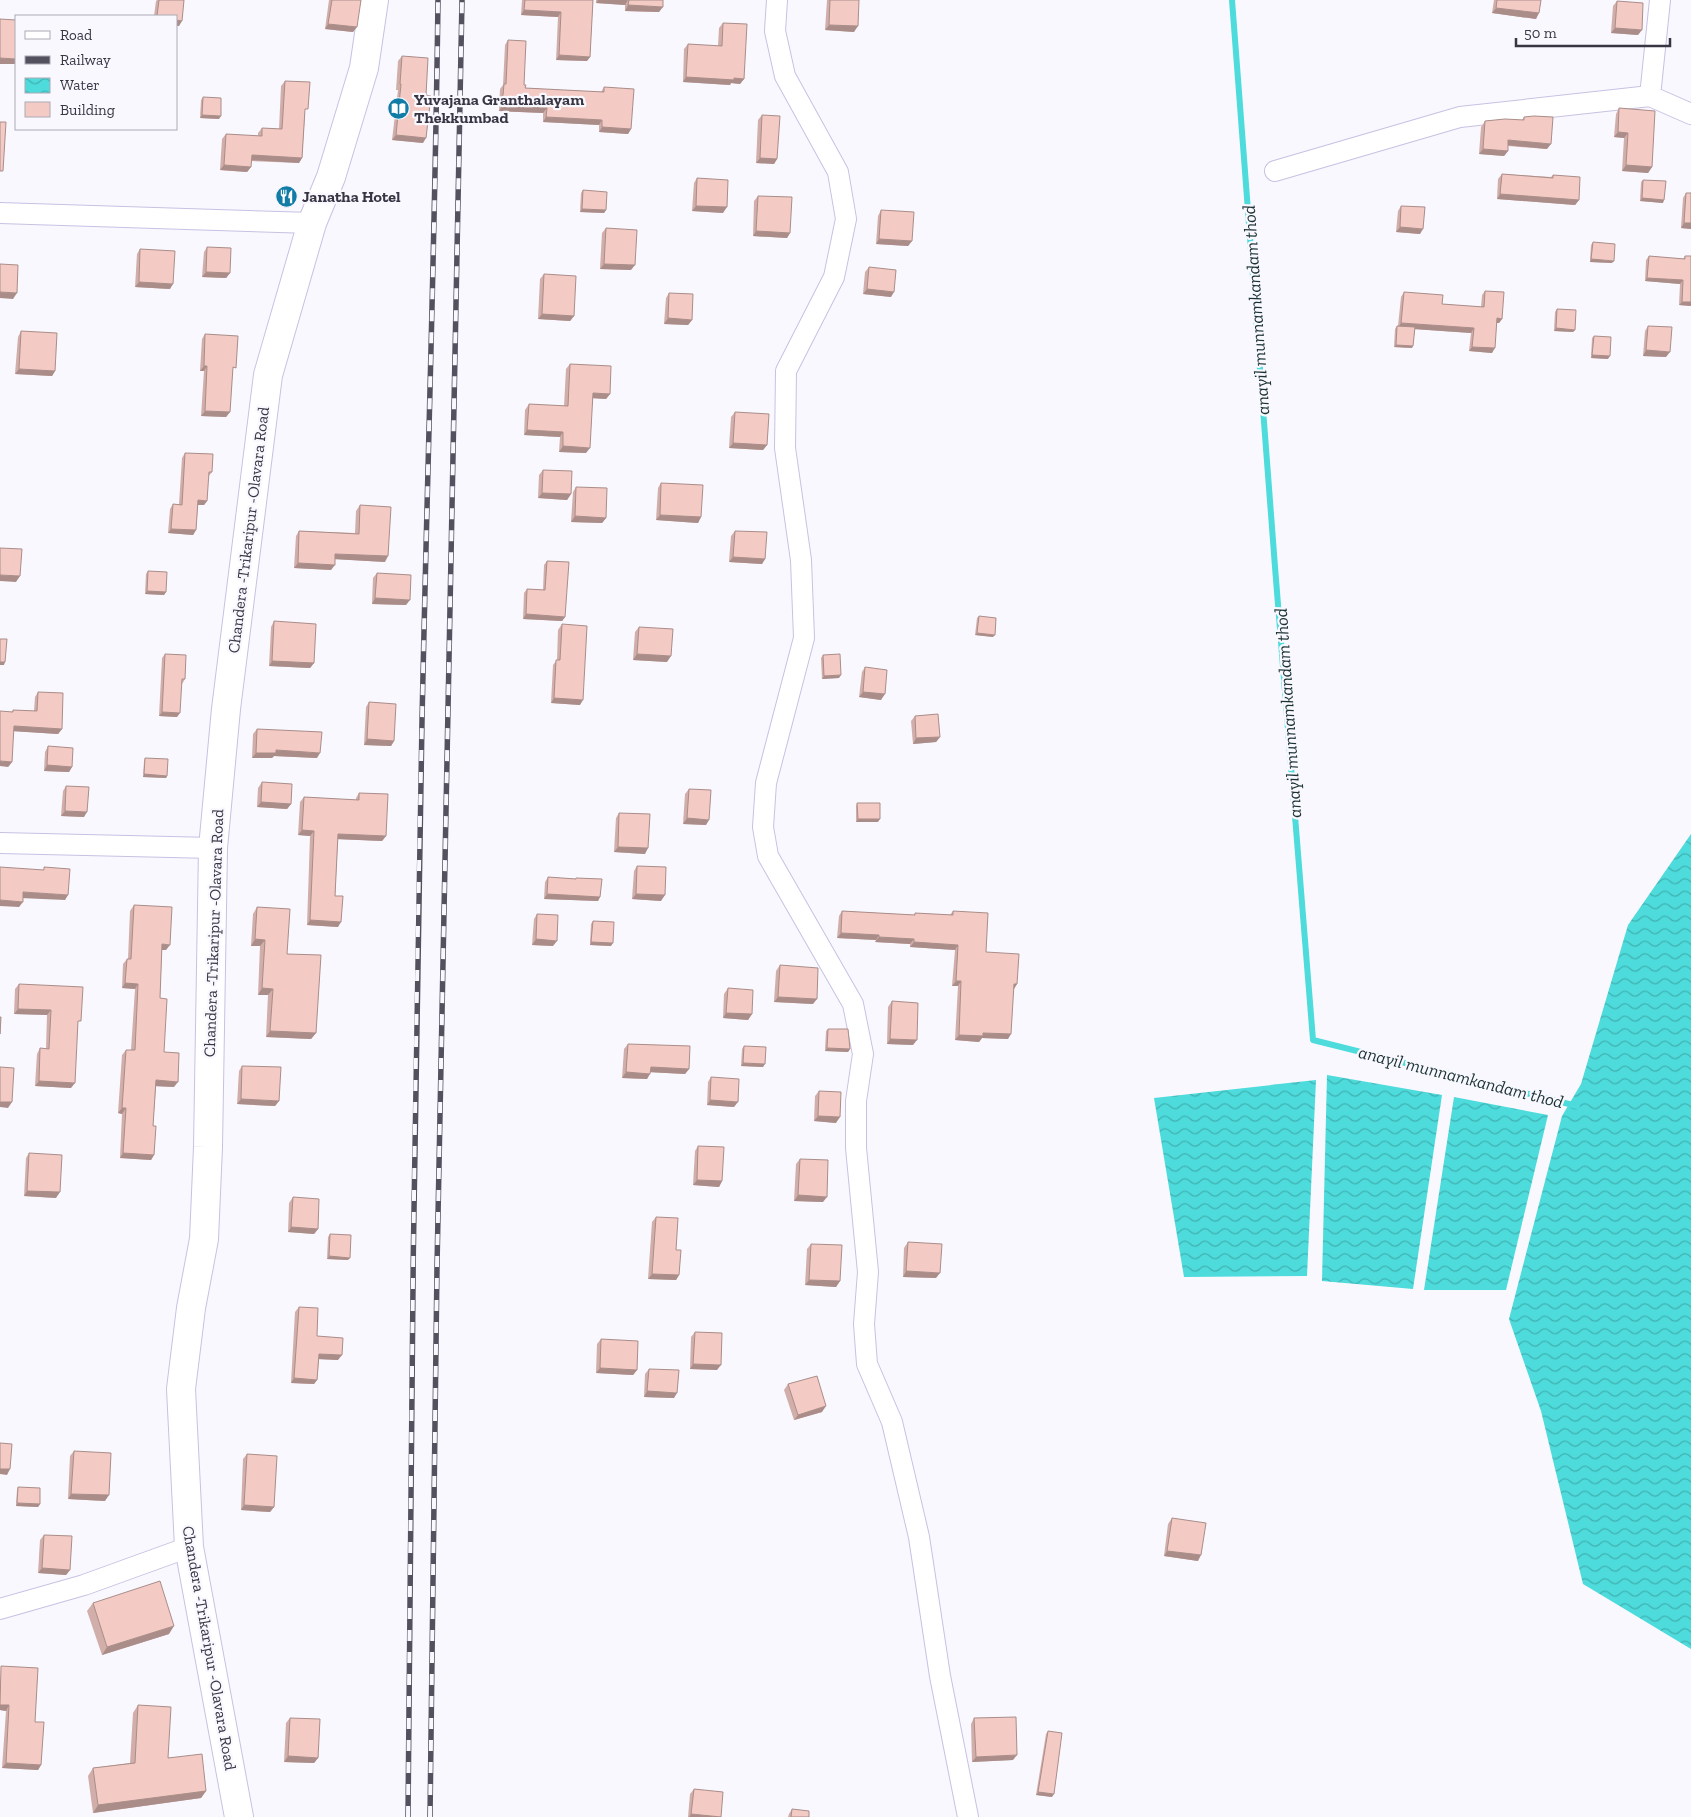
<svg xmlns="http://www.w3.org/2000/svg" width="1691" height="1817" font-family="'Zilla Slab',serif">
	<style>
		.water { fill: url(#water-waves) }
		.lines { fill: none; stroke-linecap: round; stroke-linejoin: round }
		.stream { stroke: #4ddbdb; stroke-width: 6 }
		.street-casing { stroke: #c8c1e3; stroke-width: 22 }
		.secondary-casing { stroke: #c8c1e3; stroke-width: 30 }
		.street { stroke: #fff; stroke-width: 20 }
		.secondary { stroke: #fff; stroke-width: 28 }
		.rail-casing { stroke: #53515e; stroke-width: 5.5 }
		.rail { stroke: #f9f8ff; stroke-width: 4; stroke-dasharray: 11; stroke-linecap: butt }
		.wall { fill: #d1aea9 }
		.shaded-wall { fill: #aa8d89 }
		.building { fill: #f3cac4; stroke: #aa8d89 }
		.labels { text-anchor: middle; stroke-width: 4.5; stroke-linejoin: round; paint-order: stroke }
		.poi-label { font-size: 16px; font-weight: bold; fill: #393644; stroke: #f9f8ff; text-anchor: start }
		.street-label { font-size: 16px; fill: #393644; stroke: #f9f8ff }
		.water-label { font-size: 18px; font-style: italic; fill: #1a3232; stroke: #f9f8ff }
	</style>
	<defs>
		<pattern id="water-waves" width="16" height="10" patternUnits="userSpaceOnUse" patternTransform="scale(1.25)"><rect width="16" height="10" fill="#4ddbdb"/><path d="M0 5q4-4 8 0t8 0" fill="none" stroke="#41b2b3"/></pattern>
	</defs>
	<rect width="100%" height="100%" fill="#f9f8ff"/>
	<g class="water">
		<polygon points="1691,834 1691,1649 1583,1584 1541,1411 1509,1319 1562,1116 1581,1084 1628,925"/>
		<polygon points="1327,1075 1442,1095 1413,1289 1322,1281"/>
		<polygon points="1316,1080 1307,1276 1184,1277 1154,1098"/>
		<polygon points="1454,1097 1548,1115 1506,1290 1424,1290"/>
	</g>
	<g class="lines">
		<polyline class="stream" points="1232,0 1275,567 1313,1040 1577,1106"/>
		<defs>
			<g id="street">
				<polyline points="777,0 775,31 785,76 838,172 846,219 834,277 786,371 785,448 801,560 804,638 766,783 763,827 768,856 853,1004 863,1054 856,1101 856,1148 868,1272 864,1324 867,1364 892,1422 919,1537 940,1676 968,1817"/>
				<polyline points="1650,96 1660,0"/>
				<polyline points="1275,171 1460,117 1650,96 1691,114"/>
				<polyline points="0,213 312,223"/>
				<polyline points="0,843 213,848"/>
				<polyline points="0,1609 84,1585 189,1547"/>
			</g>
			<polyline id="secondary" points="239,1817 189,1547 181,1389 191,1308 204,1239 208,1147 213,848 226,709 268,375 312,223 331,177 364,68 374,0"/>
		</defs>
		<use href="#street" class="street-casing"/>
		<use href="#secondary" class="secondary-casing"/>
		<use href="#street" class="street"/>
		<use href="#secondary" class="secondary"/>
		<defs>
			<g id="rail">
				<path d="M408 1817C411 1452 414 1086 422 721 427 481 435 240 438 0"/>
				<polyline points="430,1817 437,1267 462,0"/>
			</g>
		</defs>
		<use href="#rail" class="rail-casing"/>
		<use href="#rail" class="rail"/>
	</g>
	<g class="wall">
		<polygon points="157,0 184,0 179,26 176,26 176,16 154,16 156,1"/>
		<polygon points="329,0 361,0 353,32 325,29"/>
		<polygon points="522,0 593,0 590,57 587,61 556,60 558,17 521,15"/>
		<polygon points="596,0 663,0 659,12 625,11 625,5 596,3"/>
		<polygon points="827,0 859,0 854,32 825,30"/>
		<polygon points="1494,0 1541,0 1536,19 1492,13"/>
		<polygon points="1617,1 1638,35 1611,33 1613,6"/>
		<polygon points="723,23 744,79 740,84 731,83 730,85 683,82 684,49 688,44 718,46 719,28"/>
		<polygon points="508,40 524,85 525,88 601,92 604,87 631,129 628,134 599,132 599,125 543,122 543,113 499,111 500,89 503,85 505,45"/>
		<polygon points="402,56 423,143 392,140 398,90 396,90 398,61"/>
		<polygon points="285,81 305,114 302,158 299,163 251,161 251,167 247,172 220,170 222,139 226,134 258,136 258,133 262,128 279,129 281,86"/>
		<polygon points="203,97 219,119 200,118 201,100"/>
		<polygon points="1619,108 1652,167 1648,173 1622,171 1624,138 1614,137 1616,114"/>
		<polygon points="762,115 777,159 774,164 756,163 758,120"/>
		<polygon points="1524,117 1547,149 1508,146 1508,151 1504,156 1479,154 1481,127 1485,121 1522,120"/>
		<polygon points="1502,174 1551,177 1553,175 1579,200 1575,205 1497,199 1498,179"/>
		<polygon points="697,178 723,213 692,211 694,183"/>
		<polygon points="1643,180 1663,203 1640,201 1641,182"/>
		<polygon points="583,190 606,210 604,213 580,212 581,193"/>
		<polygon points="1686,193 1691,193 1691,229 1681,228 1683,198"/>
		<polygon points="758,196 790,233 787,238 753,236 754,201"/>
		<polygon points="1401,206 1420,234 1396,232 1398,211"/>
		<polygon points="881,210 912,241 908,246 876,244 878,216"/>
		<polygon points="606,228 631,270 600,269 602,233"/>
		<polygon points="1593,242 1612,263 1590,262 1591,245"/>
		<polygon points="207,247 230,273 226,278 202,277 204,252"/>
		<polygon points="140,249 170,289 135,287 137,254"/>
		<polygon points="1649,256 1683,259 1685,256 1691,256 1691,306 1679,305 1680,284 1645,281 1646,260"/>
		<polygon points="869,267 891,297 863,294 865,272"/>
		<polygon points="544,274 574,316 570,321 538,319 540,279"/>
		<polygon points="1485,291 1502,319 1499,323 1497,323 1492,353 1469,351 1471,333 1415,329 1412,348 1394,347 1395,329 1397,326 1398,326 1401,297 1404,292 1442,304 1481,307 1482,295"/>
		<polygon points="669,293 692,320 688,325 664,324 666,298"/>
		<polygon points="1557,309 1575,330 1573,332 1554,331 1555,312"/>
		<polygon points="1648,326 1666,357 1643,356 1645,331"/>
		<polygon points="21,331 55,371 52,376 15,374 18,337"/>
		<polygon points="205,334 232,373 230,412 226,417 201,416 204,371 200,371 202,339"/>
		<polygon points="1594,336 1608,359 1591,358 1592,338"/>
		<polygon points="570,364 610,394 606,399 593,398 586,453 559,452 560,437 524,435 525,410 529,404 564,406 566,369"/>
		<polygon points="735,412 767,445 763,450 729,448 731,417"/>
		<polygon points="185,453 212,472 208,477 207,501 204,505 198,505 196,530 193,535 168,533 170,509 173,504 179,504 182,458"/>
		<polygon points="543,470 571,494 567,500 538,498 539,475"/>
		<polygon points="661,483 701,517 698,523 656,520 658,488"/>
		<polygon points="576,487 606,518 602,523 571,522 573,492"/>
		<polygon points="360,505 385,562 335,559 331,570 294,568 296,536 299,531 355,533 356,511"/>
		<polygon points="735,531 765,559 762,564 729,562 731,536"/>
		<polygon points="547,561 565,617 562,621 523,619 524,593 527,589 543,590 544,565"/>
		<polygon points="148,571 166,592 164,595 145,594 146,574"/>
		<polygon points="377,573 406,605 372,604 373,578"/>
		<polygon points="979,616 993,637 975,635 977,618"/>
		<polygon points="274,621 314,663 310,668 269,666 271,627"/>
		<polygon points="562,624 580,705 551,703 553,665 557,660 558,630"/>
		<polygon points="639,627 667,662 633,660 635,632"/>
		<polygon points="165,654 185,679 182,684 181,684 177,717 159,716 162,658"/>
		<polygon points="823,655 839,678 822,679 821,658"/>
		<polygon points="865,667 881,700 859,697 862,672"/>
		<polygon points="38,692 62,729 58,734 13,731 12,762 8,767 12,712 13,710 34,711 35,697"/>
		<polygon points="369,702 394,741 391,746 364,745 366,707"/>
		<polygon points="915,716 940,737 936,742 913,744 911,721"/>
		<polygon points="257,729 317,758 274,756 272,758 252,758 253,734"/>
		<polygon points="48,746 72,767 69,772 44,771 45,752"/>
		<polygon points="145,758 167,776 166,778 143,777 144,761"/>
		<polygon points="262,782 291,804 287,809 257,807 258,788"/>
		<polygon points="66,786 84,817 61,816 63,791"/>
		<polygon points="689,789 706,825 683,824 685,794"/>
		<polygon points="359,793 386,836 382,841 338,839 335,896 338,927 307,925 310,836 298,835 300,802 304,797 356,800 356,798"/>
		<polygon points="857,803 878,822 856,822 856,806"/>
		<polygon points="619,813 645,854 614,852 616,818"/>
		<polygon points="637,866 661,901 632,899 634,871"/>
		<polygon points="548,877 575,879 576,878 600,897 598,901 544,899 545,882"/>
		<polygon points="134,905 166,950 162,950 160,998 164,1052 174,1087 156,1086 153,1126 154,1155 151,1160 120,1158 122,1114 118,1113 122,1055 126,1050 131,1050 135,989 122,988 123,964 127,959 128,959 130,911"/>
		<polygon points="257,907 287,954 316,1033 311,1039 266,1037 268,995 258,995 260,946 251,946 253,914"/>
		<polygon points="842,911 914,915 915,913 950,915 953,911 986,952 1017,984 1013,989 1008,1039 982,1038 979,1042 955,1040 958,986 952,986 955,950 910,947 910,944 875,942 876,940 837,938 839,916"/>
		<polygon points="537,914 553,946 532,945 534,919"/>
		<polygon points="593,921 611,946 590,945 591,924"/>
		<polygon points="780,965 813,1004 774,1002 776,971"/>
		<polygon points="19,984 78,1026 71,1088 35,1086 37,1054 40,1048 46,1049 47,1015 14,1014 15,989"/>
		<polygon points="728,988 752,1014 748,1020 723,1018 724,994"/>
		<polygon points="892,1001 913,1045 887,1044 888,1007"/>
		<polygon points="828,1029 850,1049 848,1052 825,1051 826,1031"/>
		<polygon points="628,1044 689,1069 685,1074 650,1072 647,1079 622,1078 624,1049"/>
		<polygon points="744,1046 763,1067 741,1066 742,1049"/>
		<polygon points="242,1066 279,1101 275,1106 237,1104 239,1071"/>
		<polygon points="711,1077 734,1107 707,1105 708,1082"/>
		<polygon points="819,1091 836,1123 814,1121 815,1096"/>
		<polygon points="698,1146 722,1181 719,1187 693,1185 695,1151"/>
		<polygon points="29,1153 56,1198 24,1196 26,1158"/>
		<polygon points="800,1159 823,1202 794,1201 796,1164"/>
		<polygon points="293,1197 318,1229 314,1234 288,1232 289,1203"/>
		<polygon points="656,1217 676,1250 679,1275 676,1280 648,1279 652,1222"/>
		<polygon points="330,1234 348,1260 327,1259 328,1237"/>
		<polygon points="908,1242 936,1278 903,1277 904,1248"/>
		<polygon points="811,1244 840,1281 836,1287 805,1285 807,1249"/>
		<polygon points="299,1307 317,1336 338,1360 319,1359 317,1380 314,1384 291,1383 295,1312"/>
		<polygon points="695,1332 717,1370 690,1369 691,1337"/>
		<polygon points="601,1339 637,1370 633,1375 596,1373 597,1344"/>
		<polygon points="649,1369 674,1398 644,1397 645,1374"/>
		<polygon points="788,1384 822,1412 794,1420 784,1390"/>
		<polygon points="74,1451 105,1501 68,1499 70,1456"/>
		<polygon points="247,1454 274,1507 270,1512 241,1510 243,1459"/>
		<polygon points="18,1487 40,1504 38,1507 16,1506 17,1490"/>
		<polygon points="1172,1518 1198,1561 1164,1556 1168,1524"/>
		<polygon points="44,1535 70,1570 66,1575 38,1573 40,1540"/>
		<polygon points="93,1603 169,1634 102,1655 87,1611"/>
		<polygon points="1,1666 35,1722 41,1765 38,1770 2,1768 6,1711 0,1710"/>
		<polygon points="138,1705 168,1758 206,1791 201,1798 93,1813 88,1776 93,1768 130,1763 133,1713"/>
		<polygon points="290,1718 318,1758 314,1763 284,1762 286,1723"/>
		<polygon points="974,1718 1013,1760 972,1762 971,1724"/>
		<polygon points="1048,1731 1052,1797 1036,1795 1046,1734"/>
		<polygon points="694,1789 721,1817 688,1817 690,1794"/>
		<polygon points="792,1809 809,1817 788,1817 789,1814"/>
	</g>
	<g class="shaded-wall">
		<polygon points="598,0 628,0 625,5 596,3"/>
		<polygon points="628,5 663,7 659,12 625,11"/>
		<polygon points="1496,8 1539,13 1536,19 1492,13"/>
		<polygon points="524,10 561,12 558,17 521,15"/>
		<polygon points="176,20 182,21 179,26 176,26"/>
		<polygon points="328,24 357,27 353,32 325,29"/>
		<polygon points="829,25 858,26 854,32 825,30"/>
		<polygon points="1615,28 1642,30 1638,35 1611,33"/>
		<polygon points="559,55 590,57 587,61 556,60"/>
		<polygon points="0,58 16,59 16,64 0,64"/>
		<polygon points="686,77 734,78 744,79 740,84 731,83 730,85 683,82"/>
		<polygon points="502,106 547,108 543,113 499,111"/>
		<polygon points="202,115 221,116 219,119 200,118"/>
		<polygon points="546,117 602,120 599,125 543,122"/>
		<polygon points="602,127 631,129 628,134 599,132"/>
		<polygon points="1618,132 1628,133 1624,138 1614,137"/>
		<polygon points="396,135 426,138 423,143 392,140"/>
		<polygon points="1508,140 1551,144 1547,149 1505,145"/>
		<polygon points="1483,149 1508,151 1504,156 1479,154"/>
		<polygon points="252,155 302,158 299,163 248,160"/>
		<polygon points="760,158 777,159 774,164 756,163"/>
		<polygon points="224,165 251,167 247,172 220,170"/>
		<polygon points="1626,165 1652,167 1648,173 1622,171"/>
		<polygon points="1500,194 1579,200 1575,205 1497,199"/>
		<polygon points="1642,198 1664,200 1663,203 1640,201"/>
		<polygon points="696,206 727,207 723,213 692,211"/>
		<polygon points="582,209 606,210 604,213 580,212"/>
		<polygon points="1684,223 1691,223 1691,229 1681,228"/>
		<polygon points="1400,227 1423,229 1420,234 1396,232"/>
		<polygon points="756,231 790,233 787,238 753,236"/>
		<polygon points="879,239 912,241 908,246 876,244"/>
		<polygon points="1591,259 1614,261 1612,263 1590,262"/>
		<polygon points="604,264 635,265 631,270 600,269"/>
		<polygon points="206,272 230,273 226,278 202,277"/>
		<polygon points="1647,278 1683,280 1680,284 1645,281"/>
		<polygon points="139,282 173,284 170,289 135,287"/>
		<polygon points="867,289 894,292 891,297 863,294"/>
		<polygon points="0,292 17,293 13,299 0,298"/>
		<polygon points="1682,302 1691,302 1691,306 1679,305"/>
		<polygon points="542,314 574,316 570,321 538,319"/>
		<polygon points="668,318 692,320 688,325 664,324"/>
		<polygon points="1497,318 1502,319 1499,323 1494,323"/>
		<polygon points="1401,323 1474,328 1471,333 1398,328"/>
		<polygon points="1556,328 1575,330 1573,332 1554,331"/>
		<polygon points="1396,345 1413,346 1412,348 1394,347"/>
		<polygon points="1472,347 1495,348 1492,353 1469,351"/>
		<polygon points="1646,350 1670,352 1666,357 1643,356"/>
		<polygon points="1592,355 1610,356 1608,359 1591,358"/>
		<polygon points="204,366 207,366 204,371 200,371"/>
		<polygon points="19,369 55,371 52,376 15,374"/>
		<polygon points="593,393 610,394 606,399 589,398"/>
		<polygon points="205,411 230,412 226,417 201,416"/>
		<polygon points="527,430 563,432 560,437 524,435"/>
		<polygon points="733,443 767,445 763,450 729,448"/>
		<polygon points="563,446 590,448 586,453 559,452"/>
		<polygon points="542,493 571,494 567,500 538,498"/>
		<polygon points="198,500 207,501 204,505 195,505"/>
		<polygon points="660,515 701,517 698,523 656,520"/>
		<polygon points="575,516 606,518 602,523 571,522"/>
		<polygon points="171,529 196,530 193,535 168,533"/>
		<polygon points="335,554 388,556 385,562 332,559"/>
		<polygon points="733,557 765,559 762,564 729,562"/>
		<polygon points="298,563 335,565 331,570 294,568"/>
		<polygon points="0,575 20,576 16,582 0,581"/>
		<polygon points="147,591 166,592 164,595 145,594"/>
		<polygon points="375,598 410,600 406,605 372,604"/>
		<polygon points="526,614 565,617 562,621 523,619"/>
		<polygon points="977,633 995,635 993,637 975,635"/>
		<polygon points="637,654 671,656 667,662 633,660"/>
		<polygon points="272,661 314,663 310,668 269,666"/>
		<polygon points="0,662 5,662 4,665 0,665"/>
		<polygon points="841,675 839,678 822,679 824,676"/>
		<polygon points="863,692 885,694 881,700 859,697"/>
		<polygon points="554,698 583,700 580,705 551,703"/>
		<polygon points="162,712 180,713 177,717 159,716"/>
		<polygon points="14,726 62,729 58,734 10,731"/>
		<polygon points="940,737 936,742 913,744 916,738"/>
		<polygon points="367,739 394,741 391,746 364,745"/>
		<polygon points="276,750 320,753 317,758 274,756 272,758 252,758 256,753"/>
		<polygon points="0,761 12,762 8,767 0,766"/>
		<polygon points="47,765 72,767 69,772 44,771"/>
		<polygon points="144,774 167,776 166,778 143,777"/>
		<polygon points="261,802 291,804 287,809 257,807"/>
		<polygon points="65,811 87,812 84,817 61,816"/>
		<polygon points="687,818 709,820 706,825 683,824"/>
		<polygon points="858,819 880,819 878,822 856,822"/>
		<polygon points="302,830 314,831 310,836 298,835"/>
		<polygon points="338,834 386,836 382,841 334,839"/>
		<polygon points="618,847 648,848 645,854 614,852"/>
		<polygon points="23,892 68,895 65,900 20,898"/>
		<polygon points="547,894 600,897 598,901 544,899"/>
		<polygon points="636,894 665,895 661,901 632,899"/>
		<polygon points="0,900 23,902 19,907 0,906"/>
		<polygon points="310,920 341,922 338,927 307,925"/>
		<polygon points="841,933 879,935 876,940 837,938"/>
		<polygon points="879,937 914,939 910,944 875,942"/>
		<polygon points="255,939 265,940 260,946 251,946"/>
		<polygon points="536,939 557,941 553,946 532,945"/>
		<polygon points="591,942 613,943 611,946 590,945"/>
		<polygon points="914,942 958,945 955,950 910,947"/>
		<polygon points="162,944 170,945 166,950 159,950"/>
		<polygon points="956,981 961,981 958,986 952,986"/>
		<polygon points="125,983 138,984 135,989 122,988"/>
		<polygon points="1014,984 1017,984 1014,989 1010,989"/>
		<polygon points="262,988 273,989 268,995 258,995"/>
		<polygon points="778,997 817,999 813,1004 774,1002"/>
		<polygon points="18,1009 51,1010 47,1015 14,1014"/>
		<polygon points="726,1013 752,1014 748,1020 723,1018"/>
		<polygon points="270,1031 316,1033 311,1039 266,1037"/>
		<polygon points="983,1033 1011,1034 1008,1039 982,1038 979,1042 955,1040 959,1035"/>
		<polygon points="890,1039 917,1040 913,1045 887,1044"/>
		<polygon points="827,1048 850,1049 848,1052 825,1051"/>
		<polygon points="743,1063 765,1064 763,1067 741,1066"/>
		<polygon points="651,1067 689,1069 685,1074 647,1072"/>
		<polygon points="626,1072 650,1074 647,1079 622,1078"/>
		<polygon points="156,1080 178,1082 174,1087 152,1086"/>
		<polygon points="39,1081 75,1083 71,1088 35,1086"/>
		<polygon points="241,1099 279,1101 275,1106 237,1104"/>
		<polygon points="710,1100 738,1102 734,1107 707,1105"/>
		<polygon points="0,1102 12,1102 8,1108 0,1107"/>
		<polygon points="122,1108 126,1108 122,1114 118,1113"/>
		<polygon points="818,1116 840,1117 836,1123 814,1121"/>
		<polygon points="123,1153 154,1155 151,1160 120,1158"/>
		<polygon points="697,1180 722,1181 719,1187 693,1185"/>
		<polygon points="27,1191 60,1192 56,1198 24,1196"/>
		<polygon points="798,1195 827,1197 823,1202 794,1201"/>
		<polygon points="291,1227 318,1229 314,1234 288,1232"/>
		<polygon points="329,1256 350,1258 348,1260 327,1259"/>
		<polygon points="906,1271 940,1273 936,1278 903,1277"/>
		<polygon points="652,1274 679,1275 676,1280 648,1279"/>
		<polygon points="809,1280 840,1281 836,1287 805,1285"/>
		<polygon points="319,1354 342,1355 338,1360 316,1359"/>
		<polygon points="693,1364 721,1365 717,1370 690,1369"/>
		<polygon points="600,1368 637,1370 633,1375 596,1373"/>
		<polygon points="294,1378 317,1380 314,1384 291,1383"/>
		<polygon points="647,1391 677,1393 674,1398 644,1397"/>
		<polygon points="826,1406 822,1412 794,1420 798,1415"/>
		<polygon points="0,1469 10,1469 7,1475 0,1474"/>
		<polygon points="71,1494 109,1495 105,1501 68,1499"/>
		<polygon points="17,1503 40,1504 38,1507 16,1506"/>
		<polygon points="244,1505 274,1507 270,1512 241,1510"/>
		<polygon points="1167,1551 1201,1555 1198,1561 1164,1556"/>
		<polygon points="42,1568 70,1570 66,1575 38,1573"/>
		<polygon points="174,1626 169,1634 102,1655 107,1647"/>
		<polygon points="0,1705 9,1705 6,1711 0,1710"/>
		<polygon points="1017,1755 1013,1760 972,1762 976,1757"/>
		<polygon points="288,1756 318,1758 314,1763 284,1762"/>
		<polygon points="6,1763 41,1765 38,1770 2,1768"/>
		<polygon points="206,1791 201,1798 93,1813 98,1805"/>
		<polygon points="1038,1792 1054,1794 1052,1797 1036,1795"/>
		<polygon points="691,1814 721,1817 689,1817"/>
	</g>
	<g class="building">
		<polygon points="159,0 184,0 182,21 176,20 176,16 157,16"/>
		<polygon points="332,0 361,0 357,27 328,24"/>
		<polygon points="525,0 593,0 590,57 559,55 561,12 524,10"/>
		<polygon points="629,0 663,0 663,7 628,5"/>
		<polygon points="830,0 859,0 858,26 829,25"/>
		<polygon points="1497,0 1541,0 1539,13 1496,8"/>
		<polygon points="1617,1 1643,3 1642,30 1615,28"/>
		<polygon points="0,19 16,20 16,59 0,58"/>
		<polygon points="723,23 747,24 744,79 734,78 734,80 686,77 688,44 722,46"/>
		<polygon points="508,40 526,41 524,85 526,85 525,88 604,92 604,87 634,89 631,129 602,127 602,120 546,117 547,108 502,106 504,84 506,84"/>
		<polygon points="402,56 428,58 426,95 431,96 426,138 396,135 401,84 400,84"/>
		<polygon points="285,81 310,82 308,109 305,109 302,158 252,155 251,167 224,165 226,134 262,136 262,128 282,129"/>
		<polygon points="203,97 221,98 221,116 202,115"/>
		<polygon points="1619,108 1655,111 1652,167 1626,165 1628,133 1618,132"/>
		<polygon points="762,115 780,116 777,159 760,158"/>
		<polygon points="1534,116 1553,117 1551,144 1508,140 1508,151 1483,149 1485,121 1505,119 1524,120 1524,117"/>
		<polygon points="0,122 6,122 3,171 0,171"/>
		<polygon points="1502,174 1553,178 1553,175 1580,177 1579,200 1500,194"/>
		<polygon points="697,178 728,180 727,207 696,206"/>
		<polygon points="1643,180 1666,181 1664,200 1642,198"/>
		<polygon points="583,190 607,192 606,210 582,209"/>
		<polygon points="1686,193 1691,193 1691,223 1684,223"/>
		<polygon points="758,196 792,197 790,233 756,231"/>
		<polygon points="1401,206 1425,207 1423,229 1400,227"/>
		<polygon points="881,210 914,212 912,241 879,239"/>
		<polygon points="606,228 637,230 635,265 604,264"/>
		<polygon points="1593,242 1615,244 1614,261 1591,259"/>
		<polygon points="207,247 231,248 230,273 206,272"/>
		<polygon points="140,249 175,251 173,284 139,282"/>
		<polygon points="1649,256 1685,259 1685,256 1691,256 1691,302 1682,302 1683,280 1647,278"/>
		<polygon points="0,264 18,265 17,293 0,292"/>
		<polygon points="869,267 896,270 894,292 867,289"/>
		<polygon points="544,274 576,276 574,316 542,314"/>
		<polygon points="1485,291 1504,292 1502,319 1497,318 1495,348 1472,347 1474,328 1401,323 1404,292 1443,295 1442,304 1484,307"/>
		<polygon points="669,293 693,294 692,320 668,318"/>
		<polygon points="1557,309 1576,310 1575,330 1556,328"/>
		<polygon points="1397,326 1415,327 1413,346 1396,345"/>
		<polygon points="1648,326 1672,327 1670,352 1646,350"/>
		<polygon points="21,331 57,333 55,371 19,369"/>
		<polygon points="205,334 238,336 236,368 233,367 230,412 205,411 207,366 204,366"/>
		<polygon points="1594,336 1611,337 1610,356 1592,355"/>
		<polygon points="570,364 611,366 610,394 593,393 590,448 563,446 563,432 527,430 529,404 568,406"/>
		<polygon points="735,412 769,414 767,445 733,443"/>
		<polygon points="185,453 213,454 212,472 209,472 207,501 198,500 196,530 171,529 173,504 182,505"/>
		<polygon points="543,470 572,471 571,494 542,493"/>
		<polygon points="661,483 703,485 701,517 660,515"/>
		<polygon points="576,487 607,488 606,518 575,516"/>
		<polygon points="360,505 391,507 388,556 335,554 335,565 298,563 299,531 359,534"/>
		<polygon points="735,531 767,532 765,559 733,557"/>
		<polygon points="0,548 22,549 20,576 0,575"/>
		<polygon points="547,561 569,562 565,617 526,614 527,589 545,590"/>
		<polygon points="148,571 167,572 166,592 147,591"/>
		<polygon points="377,573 411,575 410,600 375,598"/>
		<polygon points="979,616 996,618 995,635 977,633"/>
		<polygon points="274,621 316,624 314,663 272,661"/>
		<polygon points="562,624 587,626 583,700 554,698 556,660 560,660"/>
		<polygon points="639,627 673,629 671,656 637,654"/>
		<polygon points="0,639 7,639 5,662 0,662"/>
		<polygon points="165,654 186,655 185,679 182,679 180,713 162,712"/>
		<polygon points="840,654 841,675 824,676 823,655"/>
		<polygon points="865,667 887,670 885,694 863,692"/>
		<polygon points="38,692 63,693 62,729 14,726 12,762 0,761 0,711 13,712 13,710 37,711"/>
		<polygon points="369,702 396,704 394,741 367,739"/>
		<polygon points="938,714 940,737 916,738 915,716"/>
		<polygon points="257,729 322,732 320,753 276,750 276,753 256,753"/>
		<polygon points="48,746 73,748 72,767 47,765"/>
		<polygon points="145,758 168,759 167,776 144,774"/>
		<polygon points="262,782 292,784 291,804 261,802"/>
		<polygon points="66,786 89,787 87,812 65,811"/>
		<polygon points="689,789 711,790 709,820 687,818"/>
		<polygon points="359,793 388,794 386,836 338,834 335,896 343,896 341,922 310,920 314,831 302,830 304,797 359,800"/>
		<polygon points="857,803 880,803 880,819 858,819"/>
		<polygon points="619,813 650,814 648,848 618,847"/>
		<polygon points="637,866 666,867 665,895 636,894"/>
		<polygon points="0,867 44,870 44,867 70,869 68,895 23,892 23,902 0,900"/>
		<polygon points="548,877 576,879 576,878 602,879 600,897 547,894"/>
		<polygon points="134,905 172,907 170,945 162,944 160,998 167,999 164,1052 179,1053 178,1082 156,1080 153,1126 156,1126 154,1155 123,1153 126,1108 122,1108 126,1050 135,1050 138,984 125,983 127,959 131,959"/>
		<polygon points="257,907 290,909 287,954 321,955 316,1033 270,1031 273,989 262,988 265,940 255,939"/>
		<polygon points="842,911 915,915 915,913 953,915 953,911 988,913 986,952 1019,954 1017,984 1014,984 1011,1034 983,1033 983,1036 959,1035 961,981 956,981 958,945 914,942 914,939 879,937 879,935 841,933"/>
		<polygon points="537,914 558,915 557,941 536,939"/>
		<polygon points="593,921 614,922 613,943 591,942"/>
		<polygon points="780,965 818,968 817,999 778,997"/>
		<polygon points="19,984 83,987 81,1021 78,1021 75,1083 39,1081 40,1048 49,1049 51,1010 18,1009"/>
		<polygon points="728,988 753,990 752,1014 726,1013"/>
		<polygon points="892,1001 918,1003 917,1040 890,1039"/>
		<polygon points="0,1017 1,1017 0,1034"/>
		<polygon points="828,1029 848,1029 850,1049 827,1048"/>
		<polygon points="628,1044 690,1046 689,1069 651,1067 650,1074 626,1072"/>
		<polygon points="744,1046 766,1047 765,1064 743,1063"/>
		<polygon points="242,1066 281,1067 279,1101 241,1099"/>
		<polygon points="0,1067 14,1068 12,1102 0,1102"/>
		<polygon points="711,1077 739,1079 738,1102 710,1100"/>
		<polygon points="819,1091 841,1092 840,1117 818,1116"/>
		<polygon points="698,1146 724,1147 722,1181 697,1180"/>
		<polygon points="29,1153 62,1155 60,1192 27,1191"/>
		<polygon points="800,1159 828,1160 827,1197 798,1195"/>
		<polygon points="293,1197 319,1199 318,1229 291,1227"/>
		<polygon points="656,1217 678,1218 676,1250 681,1250 679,1275 652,1274"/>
		<polygon points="330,1234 351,1235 350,1258 329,1256"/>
		<polygon points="908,1242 942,1244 940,1273 906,1271"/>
		<polygon points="811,1244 842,1245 840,1281 809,1280"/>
		<polygon points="299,1307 318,1308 317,1336 343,1338 342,1355 319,1354 317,1380 294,1378"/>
		<polygon points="695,1332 722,1333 721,1365 693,1364"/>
		<polygon points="601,1339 638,1341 637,1370 600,1368"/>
		<polygon points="649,1369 679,1370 677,1393 647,1391"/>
		<polygon points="817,1376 826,1406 798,1415 788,1384"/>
		<polygon points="0,1443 12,1444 10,1469 0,1469"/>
		<polygon points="74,1451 111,1453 109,1495 71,1494"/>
		<polygon points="247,1454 277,1456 274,1507 244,1505"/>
		<polygon points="18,1487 40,1488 40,1504 17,1503"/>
		<polygon points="1172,1518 1206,1523 1201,1555 1167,1551"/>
		<polygon points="44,1535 72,1536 70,1570 42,1568"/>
		<polygon points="160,1581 174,1626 107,1647 93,1603"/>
		<polygon points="1,1666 38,1668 35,1722 44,1722 41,1765 6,1763 9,1705 0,1705"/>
		<polygon points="138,1705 171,1707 168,1758 202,1754 206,1791 98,1805 93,1768 135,1763"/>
		<polygon points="1016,1717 1017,1755 976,1757 974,1718"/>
		<polygon points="290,1718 320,1719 318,1758 288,1756"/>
		<polygon points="1048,1731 1062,1733 1054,1794 1038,1792"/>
		<polygon points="694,1789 723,1792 721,1817 691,1814"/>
		<polygon points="792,1809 809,1811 809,1817 791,1817"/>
	</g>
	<defs>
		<symbol id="library-disc" viewBox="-11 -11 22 22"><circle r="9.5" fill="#117da6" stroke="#f9f8ff"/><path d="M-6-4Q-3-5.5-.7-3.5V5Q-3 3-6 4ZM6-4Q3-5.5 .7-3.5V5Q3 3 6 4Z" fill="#fff"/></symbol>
		<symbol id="restaurant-disc" viewBox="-11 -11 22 22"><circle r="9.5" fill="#117da6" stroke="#f9f8ff"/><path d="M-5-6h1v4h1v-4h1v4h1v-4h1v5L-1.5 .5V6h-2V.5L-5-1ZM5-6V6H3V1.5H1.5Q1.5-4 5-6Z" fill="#fff"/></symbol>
	</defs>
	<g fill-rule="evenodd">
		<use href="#library-disc" x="386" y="96" width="25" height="25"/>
		<use href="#restaurant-disc" x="274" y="184" width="25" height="25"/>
	</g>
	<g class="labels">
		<g class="poi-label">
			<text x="414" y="105">Yuvajana Granthalayam<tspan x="414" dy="18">Thekkumbad</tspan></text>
			<text x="302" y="202">Janatha Hotel</text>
		</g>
		<g class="street-label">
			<text transform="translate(248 530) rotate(-83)" y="6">Chandera -Trikaripur -Olavara Road</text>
			<text transform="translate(213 933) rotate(-88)" y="6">Chandera -Trikaripur -Olavara Road</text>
			<text transform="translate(210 1648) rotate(80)" y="6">Chandera -Trikaripur -Olavara Road</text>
		</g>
		<g class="water-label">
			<text transform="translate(1256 310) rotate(-94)" y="6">anayil munnamkandam thod</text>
			<text transform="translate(1288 713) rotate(-94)" y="6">anayil munnamkandam thod</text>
			<text transform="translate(1461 1077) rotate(14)" y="6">anayil munnamkandam thod</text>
		</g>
	</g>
	<rect x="15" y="15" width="162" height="115" fill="#f9f8ff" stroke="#acaab4"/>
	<rect x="25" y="31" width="25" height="8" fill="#ffffff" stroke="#acaab4"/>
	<text x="60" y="40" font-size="15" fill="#393644">Road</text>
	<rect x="25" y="56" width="25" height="8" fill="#53515e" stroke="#acaab4"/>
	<text x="60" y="65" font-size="15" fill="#393644">Railway</text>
	<rect x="25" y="78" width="25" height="15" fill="url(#water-waves)" stroke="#acaab4"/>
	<text x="60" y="90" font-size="15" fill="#393644">Water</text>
	<rect x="25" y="102" width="25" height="15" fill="#f3cac4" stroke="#acaab4"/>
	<text x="60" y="115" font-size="15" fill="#393644">Building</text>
	<path d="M1516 38v8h154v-8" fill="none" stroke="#393644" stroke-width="2.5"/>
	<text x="1524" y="38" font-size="15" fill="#393644" stroke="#f9f8ff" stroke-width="4" paint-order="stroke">50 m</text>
</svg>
